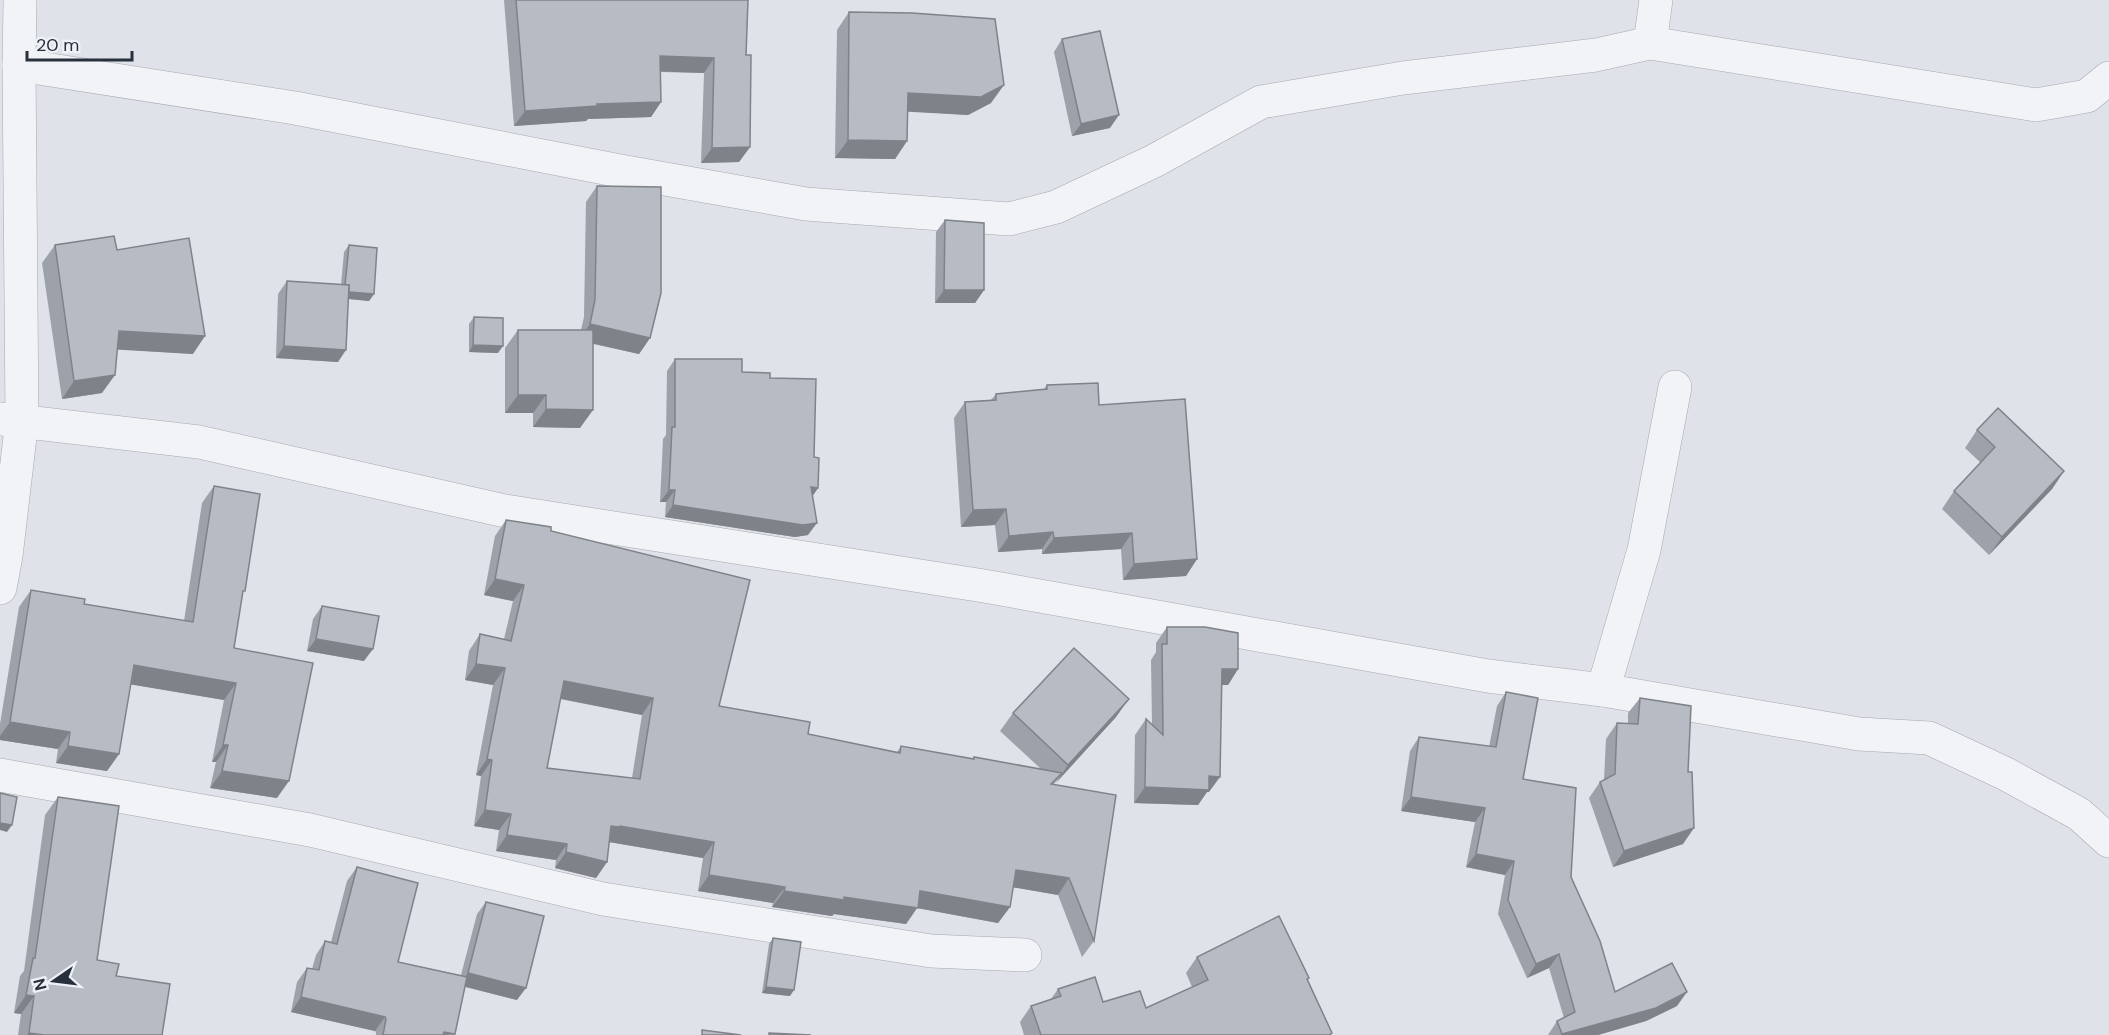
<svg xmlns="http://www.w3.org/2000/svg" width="2109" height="1035" font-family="'DM Sans',sans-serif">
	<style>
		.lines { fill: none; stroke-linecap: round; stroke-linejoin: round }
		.minor-casing { stroke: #a4a9b2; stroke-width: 34 }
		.minor { stroke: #f1f3f6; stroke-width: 33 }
		.wall { fill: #9da1a9; fill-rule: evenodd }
		.shaded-wall { fill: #7f8389 }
		.building { fill: #b6bbc4; stroke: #7f8389; stroke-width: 1.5; fill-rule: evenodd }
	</style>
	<rect width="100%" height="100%" fill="#dfe2e8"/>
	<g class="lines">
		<defs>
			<g id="minor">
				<polyline points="1650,43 2036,105 2087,96 2109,78"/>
				<polyline points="19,65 295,108 620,171 806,204 1009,219 1056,207 1154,161 1261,102 1403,78 1596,55 1650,43 1656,0"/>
				<polyline points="0,419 199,442 505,511 984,586 1488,676 1603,690 1859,734 1929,738 2006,774 2079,814 2109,841"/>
				<polyline points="0,588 6,556 22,420 19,65 20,0"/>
				<polyline points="1603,690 1644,550 1675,387"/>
				<polyline points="0,775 310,830 603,899 931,951 1025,955"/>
			</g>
		</defs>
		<use href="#minor" class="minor-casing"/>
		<use href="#minor" class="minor"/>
	</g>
	<g class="wall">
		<polygon points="504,0 748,0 746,55 750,147 739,162 701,163 704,73 660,72 661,102 651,117 588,119 586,121 514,126"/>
		<polygon points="849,12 991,103 968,115 908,111 907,141 895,159 835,158 837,30"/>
		<polygon points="1062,39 1110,128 1072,136 1054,52"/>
		<polygon points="597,186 650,338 639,354 593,344 580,428 533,427 533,413 505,413 505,348 518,330 581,330 584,317 586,202"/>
		<polygon points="945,220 984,290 975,303 935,303 936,232"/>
		<polygon points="55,245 117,250 193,354 117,349 102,393 62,399 42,263"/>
		<polygon points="349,245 374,294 369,301 348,299 338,362 276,358 278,294 287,281 341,285 344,252"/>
		<polygon points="474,317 498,353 469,352 469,324"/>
		<polygon points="675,359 770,378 814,457 818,488 812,496 808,535 795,537 665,517 666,502 660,502 663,439 666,435 667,371"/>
		<polygon points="1047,385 1099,405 1197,559 1186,576 1123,580 1121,549 1042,554 1042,549 998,552 995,525 961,527 954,418 965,402 991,400 996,394 1044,389"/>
		<polygon points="1977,430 2064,471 2052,489 1989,555 1942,509 1954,491 1981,463 1965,448"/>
		<polygon points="214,486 242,596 234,648 277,798 210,788 216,762 212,762 224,700 131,684 119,754 107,771 56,763 58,749 0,740 0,724 19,607 31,590 84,604 184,621 202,503"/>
		<path d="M506 520 551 531 719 706 808 734 897 752 901 746 973 759 974 757 1041 769 1000 731 1013 713 1116 717 1053 785 1094 941 1082 957 1058 895 1013 887 1010 907 998 923 917 908 906 924 834 914 832 916 772 907 773 903 698 891 703 858 609 842 607 862 596 878 555 868 556 860 496 851 499 830 474 826 481 776 476 775 493 685 465 680 469 651 480 634 504 639 513 601 484 595 495 536ZM560 699 642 715 632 778 547 768Z"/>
		<polygon points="322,606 364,661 307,651 313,619"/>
		<polygon points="1167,627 1238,669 1228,685 1221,685 1209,792 1207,792 1198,805 1134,803 1135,735 1146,719 1152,724 1151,660 1156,652 1156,643"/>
		<polygon points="1506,692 1523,779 1571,877 1615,992 1677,1006 1646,1021 1598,1035 1548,1035 1557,1021 1564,1018 1549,968 1527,978 1498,914 1505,875 1466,867 1475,822 1401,811 1410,751 1419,737 1489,747 1497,706"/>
		<polygon points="1640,698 1683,844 1613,867 1589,798 1600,782 1604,780 1606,739 1617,723 1628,723 1628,713"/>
		<polygon points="58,797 97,960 116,976 162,1035 18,1035 21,1014 14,1013 20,976 24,971 45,815"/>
		<polygon points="357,867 398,962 461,975 477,914 486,902 517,1000 465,987 455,1035 376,1035 376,1033 375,1031 291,1012 297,982 307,968 312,969 316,955 325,941 331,942 347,881"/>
		<polygon points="773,938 790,996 762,993 769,944"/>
		<polygon points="1197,957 1308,980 1332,1033 1331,1035 1024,1035 1020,1022 1031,1006 1051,999 1058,989 1103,1002 1146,1008 1192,987 1186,973"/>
	</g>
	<g class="shaded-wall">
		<polygon points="660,56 714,58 704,73 649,71"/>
		<polygon points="1004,85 991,103 968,115 895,111 908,93"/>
		<polygon points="661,102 651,117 588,119 586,121 514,126 525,111 597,104"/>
		<polygon points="1119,115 1110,128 1072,136 1081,124"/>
		<polygon points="848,140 907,141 895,159 835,158"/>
		<polygon points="750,147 739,162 701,163 712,148"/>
		<polygon points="944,290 984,290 975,303 935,303"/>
		<polygon points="345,291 374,294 369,301 340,298"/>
		<polygon points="590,324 650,338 639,354 578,340"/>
		<polygon points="119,331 205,336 193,354 107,349"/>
		<polygon points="473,345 503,346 498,353 469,352"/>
		<polygon points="284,346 346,350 338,362 276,358"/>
		<polygon points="115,375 102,393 62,399 74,381"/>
		<polygon points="518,395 546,395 533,413 505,413"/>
		<polygon points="546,409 593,410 580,428 533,427"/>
		<polygon points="2064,471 2052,489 1989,555 2002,537"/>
		<polygon points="811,487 818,488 810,500"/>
		<polygon points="669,490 675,490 666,502 660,502"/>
		<polygon points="673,505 817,523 808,535 795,537 665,517"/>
		<polygon points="1006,509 995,525 961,527 973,510"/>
		<polygon points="1053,532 1042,549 998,552 1009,536"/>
		<polygon points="1132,533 1121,549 1042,554 1054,538"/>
		<polygon points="1197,559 1186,576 1123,580 1134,564"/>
		<polygon points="495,579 524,585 513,601 484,595"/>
		<polygon points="316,639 373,649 364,661 307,651"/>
		<polygon points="476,664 505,668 493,685 465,680"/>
		<polygon points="134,665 236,683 224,700 122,683"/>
		<polygon points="1222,669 1238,669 1228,685 1211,685"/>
		<polygon points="564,681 653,698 642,715 552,697"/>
		<polygon points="1129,699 1116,717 1056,783 1068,765"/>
		<polygon points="10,722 70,732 58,749 0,740 0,736"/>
		<polygon points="223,745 228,745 216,762 212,762"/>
		<polygon points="68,746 119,754 107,771 56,763"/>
		<polygon points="487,759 492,760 481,776 476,775"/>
		<polygon points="222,771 289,781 277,798 210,788"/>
		<polygon points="1209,776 1220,777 1209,792 1207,792 1198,805 1134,803 1145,787"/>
		<polygon points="1411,797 1485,808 1475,822 1401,811"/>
		<polygon points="485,810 511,814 499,830 474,826"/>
		<polygon points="0,823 12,825 7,832 0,830"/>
		<polygon points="611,826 620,826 714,842 703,858 609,842"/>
		<polygon points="1694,828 1683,844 1613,867 1624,851"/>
		<polygon points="507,835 567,844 556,860 496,851"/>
		<polygon points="566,852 607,862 596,878 555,868"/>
		<polygon points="1476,854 1514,861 1505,875 1466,867"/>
		<polygon points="1016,870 1069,878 1058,895 1005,886"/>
		<polygon points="709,875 785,887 773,903 698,891"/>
		<polygon points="784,891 844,897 920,891 1010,907 998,923 917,908 906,924 834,914 832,916 772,907"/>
		<polygon points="1559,954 1549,968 1527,978 1536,964"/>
		<polygon points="468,973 526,988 517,1000 459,985"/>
		<polygon points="766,987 794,990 790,996 762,993"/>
		<polygon points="1687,992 1677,1006 1646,1021 1598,1035 1561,1035 1562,1034"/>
		<polygon points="26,995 34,996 21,1014 14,1013"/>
		<polygon points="301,997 385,1017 375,1031 291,1012"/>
		<polygon points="444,1032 455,1034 442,1035"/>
		<polygon points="29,1033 44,1035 27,1035"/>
	</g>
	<g class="building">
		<polygon points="516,0 748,0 746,55 751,55 750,147 712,148 714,58 660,56 661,102 597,104 597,106 525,111"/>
		<polygon points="849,12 912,13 995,19 1004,85 981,97 908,93 907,141 848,140"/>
		<polygon points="1100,31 1119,115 1081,124 1062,39"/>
		<polygon points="597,186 661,187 661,293 650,338 590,324 595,300"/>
		<polygon points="945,220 984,223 984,290 944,290"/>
		<polygon points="114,236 117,250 189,238 205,336 119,331 115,375 74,381 55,245"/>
		<polygon points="349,245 377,248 374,294 349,292 349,285 345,285"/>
		<polygon points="287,281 349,285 346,350 284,346"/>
		<polygon points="474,317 503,318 503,346 473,345"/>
		<polygon points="518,330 593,330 593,410 546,409 546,395 518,395"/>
		<polygon points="675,359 742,359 742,372 770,373 770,378 816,379 814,457 819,458 818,488 811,487 817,523 803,525 673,505 675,490 669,490 672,427 675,427"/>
		<polygon points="1098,383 1099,405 1185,399 1197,559 1134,564 1132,533 1054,538 1053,532 1009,536 1006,509 973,510 965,402 996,400 996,394 1047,389 1047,385"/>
		<polygon points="1998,408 2064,471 2002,537 1954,491 1995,447 1977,430"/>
		<polygon points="214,486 260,494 245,591 243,591 234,648 313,663 289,781 222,771 228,745 223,745 236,683 134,665 119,754 68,746 70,732 10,722 31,590 85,599 84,604 193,622"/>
		<path d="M506 520 551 527V531L750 580 719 706 810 722 808 734 900 753 901 746 974 759V757L1062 773 1051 784 1116 795 1094 941 1069 878 1016 870 1010 907 920 891 918 908 844 897V900L784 891 785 887 709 875 714 842 620 826 619 827 611 826 607 862 566 852 567 844 507 835 511 814 485 810 492 760 487 759 505 668 476 664 480 634 511 641 524 585 495 579ZM564 681 653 698 640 779 547 768Z"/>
		<polygon points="322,606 379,616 373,649 316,639"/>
		<polygon points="1167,627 1205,627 1238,633 1238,669 1222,669 1220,777 1209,776 1209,790 1145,787 1146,719 1163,735 1162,644 1167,644"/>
		<polygon points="1074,648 1129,699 1068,765 1013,713"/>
		<polygon points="1506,692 1538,698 1523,779 1576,788 1571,877 1600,941 1615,992 1672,963 1687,992 1656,1008 1562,1034 1557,1021 1575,1012 1559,954 1536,964 1508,900 1514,861 1476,854 1485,808 1411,797 1419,737 1496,747"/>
		<polygon points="1640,698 1691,706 1688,772 1692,772 1694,828 1624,851 1600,782 1615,774 1617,723 1638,724"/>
		<polygon points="0,793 17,797 12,825 0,823"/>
		<polygon points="58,797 119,806 97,960 119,964 116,976 170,984 162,1035 44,1035 29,1033 34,996 26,995 33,958 35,958"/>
		<polygon points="357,867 418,883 398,962 467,977 455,1034 444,1032 443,1035 383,1035 386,1019 385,1017 301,997 307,968 319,970 325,941 337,944"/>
		<polygon points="486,902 544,916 526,988 468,973"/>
		<polygon points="1279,916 1309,978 1307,979 1332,1033 1329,1035 1041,1035 1031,1006 1061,996 1058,989 1095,977 1103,1002 1140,991 1146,1008 1208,980 1197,957"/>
		<polygon points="773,938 801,942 794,990 766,987"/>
		<polygon points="702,1030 741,1035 702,1035"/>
		<polygon points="769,1033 811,1035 769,1035"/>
	</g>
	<g transform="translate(54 981) rotate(256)" stroke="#eef1f5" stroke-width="4.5" paint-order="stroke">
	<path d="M0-4.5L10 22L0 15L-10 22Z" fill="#28303e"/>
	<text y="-9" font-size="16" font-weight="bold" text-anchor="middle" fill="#28303e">N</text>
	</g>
	<path d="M27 51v9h105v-9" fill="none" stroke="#28303e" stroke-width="3"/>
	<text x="36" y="51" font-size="18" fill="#28303e" stroke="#eef1f5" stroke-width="4.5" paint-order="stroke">20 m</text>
</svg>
